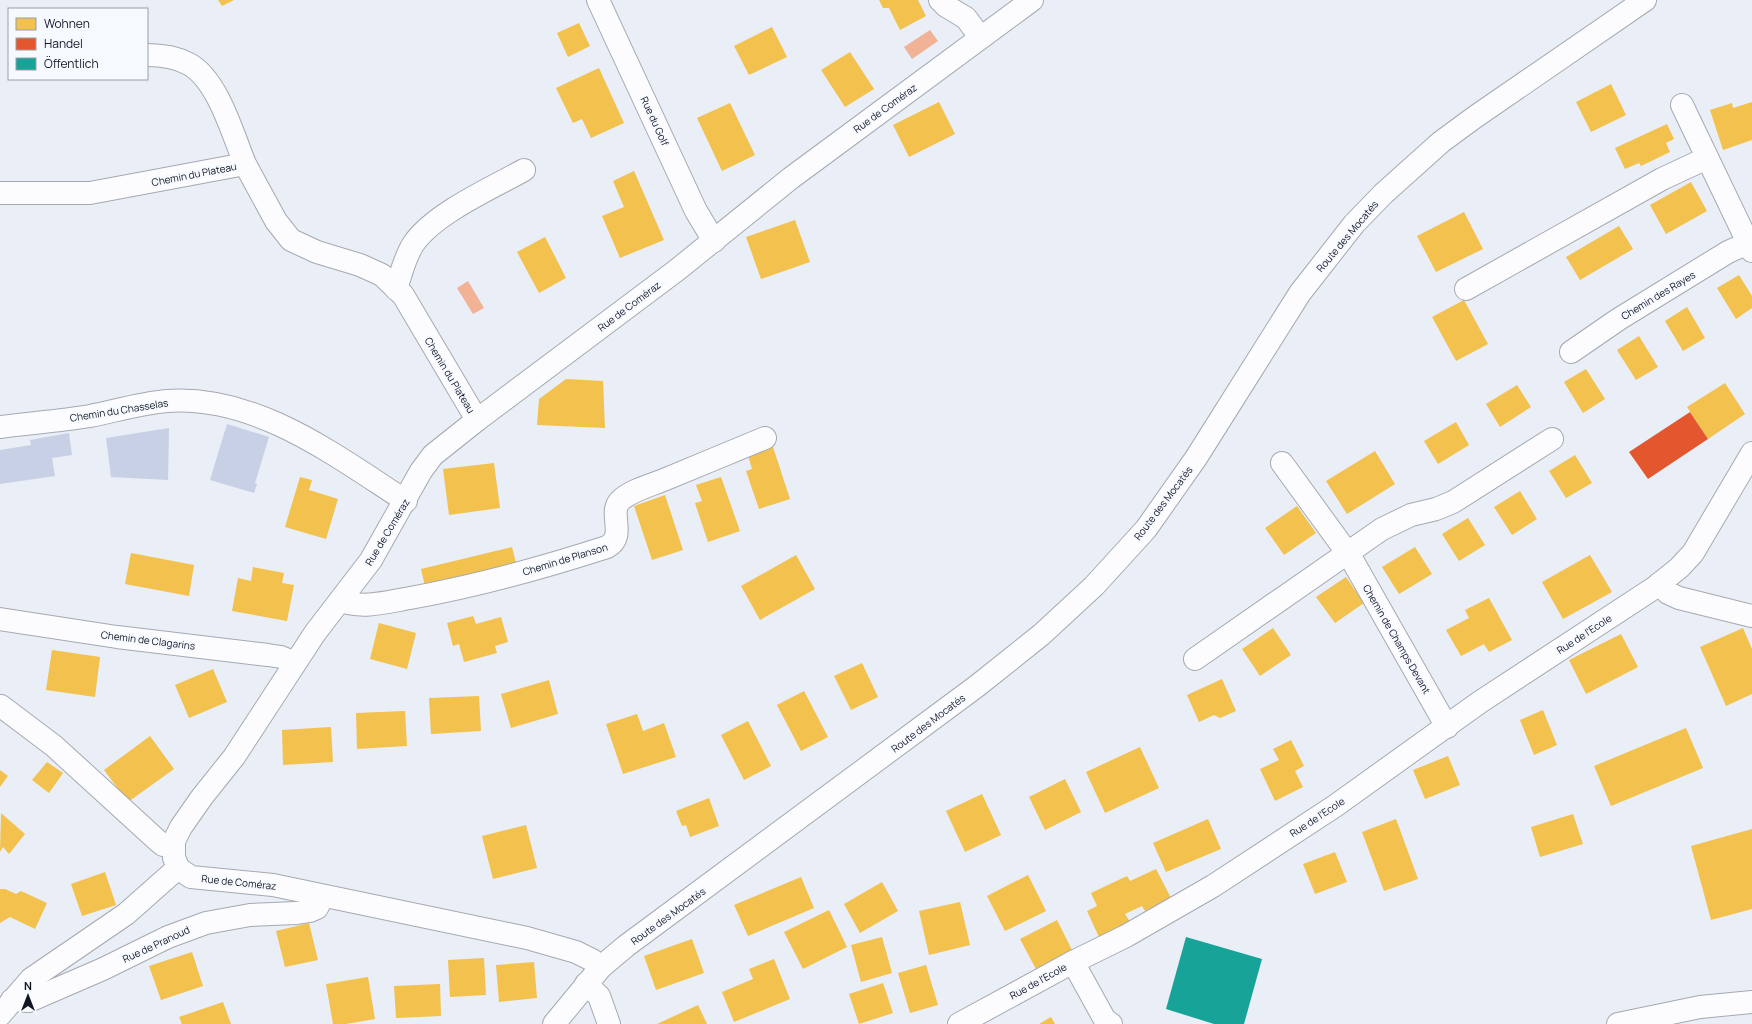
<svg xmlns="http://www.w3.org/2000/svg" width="1752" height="1024" font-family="Manrope,sans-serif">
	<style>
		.water { fill: #f1b296 }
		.homes { fill: #f2c14e }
		.shops { fill: #e4572e }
		.public { fill: #17a398 }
		.building { fill: #c7d0e4 }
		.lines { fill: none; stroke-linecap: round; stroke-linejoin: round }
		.minor-casing { stroke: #a4a9b2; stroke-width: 24 }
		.minor { stroke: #fcfcfe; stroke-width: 22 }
		.labels { text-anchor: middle; stroke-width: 4; stroke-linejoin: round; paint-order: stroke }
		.street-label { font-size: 10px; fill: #111520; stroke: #f6f9ff }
	</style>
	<rect width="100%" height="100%" fill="#e9eef7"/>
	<g class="water">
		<polygon points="930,30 938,41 912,59 904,47"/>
		<polygon points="468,281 484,308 473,314 457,288"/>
	</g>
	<g class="homes">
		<polygon points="218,0 234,0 222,6"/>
		<polygon points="879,0 918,0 926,16 900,30 889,8 883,8"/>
		<polygon points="579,23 590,46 568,57 557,33"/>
		<polygon points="772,27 787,57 749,75 734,46"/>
		<polygon points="850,52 874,89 845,107 821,70"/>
		<polygon points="599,68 624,123 591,138 582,119 573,123 556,88"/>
		<polygon points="1611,84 1626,115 1591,132 1576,102"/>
		<polygon points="939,102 955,134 909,157 893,125"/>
		<polygon points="1752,102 1752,140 1723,150 1710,110 1732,103 1733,108"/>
		<polygon points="730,103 755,155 722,171 697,118"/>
		<polygon points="1667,124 1674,139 1666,143 1670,152 1641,166 1639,163 1625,169 1615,148"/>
		<polygon points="634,171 664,240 620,258 602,216 624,207 613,181"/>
		<polygon points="1691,182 1707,211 1666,234 1650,205"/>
		<polygon points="1464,212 1483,249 1436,272 1417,236"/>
		<polygon points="795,220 810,262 761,279 746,237"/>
		<polygon points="1619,226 1633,249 1580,280 1566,257"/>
		<polygon points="545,237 566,278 539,293 517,252"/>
		<polygon points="1739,275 1752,296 1752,308 1736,319 1717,288"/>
		<polygon points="1464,300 1488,344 1456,361 1432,317"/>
		<polygon points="1687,307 1705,338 1683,351 1665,321"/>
		<polygon points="1639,336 1658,367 1636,380 1617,350"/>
		<polygon points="1586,369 1605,399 1583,413 1564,382"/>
		<polygon points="566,379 603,381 605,428 537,425 539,399"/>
		<polygon points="1725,383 1745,414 1708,439 1687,407"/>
		<polygon points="1517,385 1531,407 1500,427 1486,404"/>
		<polygon points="1456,422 1469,445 1438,464 1424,441"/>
		<polygon points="772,444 790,499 759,509 746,471 752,469 747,452"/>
		<polygon points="1375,451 1395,484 1347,514 1326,481"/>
		<polygon points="1575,455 1592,483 1566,498 1549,471"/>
		<polygon points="494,463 500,508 449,515 443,469"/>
		<polygon points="300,477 312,480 309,490 338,499 326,539 285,527"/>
		<polygon points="721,477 740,531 708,542 695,503 702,501 696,485"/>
		<polygon points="1520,491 1537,519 1512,535 1494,507"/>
		<polygon points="665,495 683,550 652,560 634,506"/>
		<polygon points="1297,506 1316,533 1284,555 1265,528"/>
		<polygon points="1468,518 1485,545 1459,561 1442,534"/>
		<polygon points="512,547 516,563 425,586 421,569"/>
		<polygon points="1415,547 1432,574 1399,594 1382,567"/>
		<polygon points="131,553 194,565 189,596 125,584"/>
		<polygon points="796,555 815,589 760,620 741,586"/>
		<polygon points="1590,555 1612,592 1563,619 1542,582"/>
		<polygon points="253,567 284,573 282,583 294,585 287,621 232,611 238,578 251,581"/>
		<polygon points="1346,577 1364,603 1335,623 1316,597"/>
		<polygon points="1489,598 1512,640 1489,652 1484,644 1461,656 1446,630 1469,618 1465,610"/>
		<polygon points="473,616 476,624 501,617 508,642 495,646 497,653 464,662 459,644 453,646 447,623"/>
		<polygon points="379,623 416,633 407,669 370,659"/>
		<polygon points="1273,628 1291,655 1260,676 1242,649"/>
		<polygon points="1743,628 1752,649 1752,694 1726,706 1700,647"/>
		<polygon points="1621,634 1638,667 1586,694 1569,660"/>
		<polygon points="52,650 100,657 95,697 46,690"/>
		<polygon points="862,663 878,697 851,710 834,676"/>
		<polygon points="213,669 227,702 189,718 175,685"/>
		<polygon points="1222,679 1236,711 1220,718 1214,715 1199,722 1187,695"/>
		<polygon points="549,680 558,714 511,728 501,694"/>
		<polygon points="804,691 828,737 801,751 777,705"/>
		<polygon points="479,696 481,731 431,734 429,698"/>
		<polygon points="1543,710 1557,745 1534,755 1520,720"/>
		<polygon points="405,711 407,746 357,749 356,713"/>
		<polygon points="637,714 643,731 664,723 676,757 623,774 606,724"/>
		<polygon points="748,721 771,766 744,780 721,735"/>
		<polygon points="331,727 333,762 283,765 282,730"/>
		<polygon points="1686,728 1703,768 1611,806 1594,766"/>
		<polygon points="150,736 174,769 128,802 104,770"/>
		<polygon points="1291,740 1304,766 1295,771 1303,787 1275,801 1260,769 1279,760 1273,749"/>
		<polygon points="1140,747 1159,788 1105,813 1086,772"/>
		<polygon points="1448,756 1460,785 1425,799 1413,770"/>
		<polygon points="47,762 63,773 49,793 32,780"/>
		<polygon points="0,770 8,776 0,787"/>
		<polygon points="1065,779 1081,812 1045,830 1029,797"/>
		<polygon points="982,794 1001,835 965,852 946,811"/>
		<polygon points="709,798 719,826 690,837 686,825 682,826 676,811"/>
		<polygon points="1,813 25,834 9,854 3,847 0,852"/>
		<polygon points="1573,814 1583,844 1540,857 1531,827"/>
		<polygon points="1208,819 1221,849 1166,872 1153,843"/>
		<polygon points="1396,819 1418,879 1384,891 1362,832"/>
		<polygon points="526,825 537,868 493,879 482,836"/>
		<polygon points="1752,829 1752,909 1711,920 1691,846"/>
		<polygon points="1335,852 1347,882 1315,894 1303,864"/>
		<polygon points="1156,869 1171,898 1145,911 1142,906 1125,914 1130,922 1099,937 1087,911 1097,906 1091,893 1127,876 1130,881"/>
		<polygon points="105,872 116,905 82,916 71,884"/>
		<polygon points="1028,875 1046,911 1005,931 987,896"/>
		<polygon points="801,877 814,908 748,936 734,905"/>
		<polygon points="882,882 898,911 860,933 844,904"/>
		<polygon points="0,889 5,889 16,894 21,891 47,903 35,929 10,917 0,923"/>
		<polygon points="960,902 970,945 929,955 919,911"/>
		<polygon points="829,910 847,947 803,969 784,932"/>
		<polygon points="1057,920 1073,952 1037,971 1020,939"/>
		<polygon points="309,923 318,960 285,967 276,931"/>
		<polygon points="882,937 892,973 861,982 851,945"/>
		<polygon points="692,939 704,973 656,990 644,956"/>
		<polygon points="192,952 203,986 161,1000 149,966"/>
		<polygon points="484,958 486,995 450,997 448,960"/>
		<polygon points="774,959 790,999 734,1022 722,992 753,979 749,969"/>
		<polygon points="534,962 537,998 499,1002 496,965"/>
		<polygon points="926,965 938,1005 910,1013 898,973"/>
		<polygon points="368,977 375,1019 346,1024 333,1024 326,984"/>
		<polygon points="883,983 893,1013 859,1024 849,994"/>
		<polygon points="440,984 441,1016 396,1018 394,986"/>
		<polygon points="223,1002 231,1024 182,1024 179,1017"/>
		<polygon points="698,1005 707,1024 657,1024"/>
		<polygon points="1051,1017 1055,1024 1039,1024"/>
	</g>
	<polygon class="shops" points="1690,412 1708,439 1648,479 1629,452"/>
	<polygon class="public" points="1186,937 1262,959 1244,1024 1214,1024 1166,1009"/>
	<g class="building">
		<polygon points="227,424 269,437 255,483 257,484 254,493 210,480"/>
		<polygon points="169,428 168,480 111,477 106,438"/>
		<polygon points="69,433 72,455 52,458 55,476 0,484 0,450 31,445 30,440"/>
	</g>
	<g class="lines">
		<defs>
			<g id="minor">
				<polyline points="598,0 696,211 714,241"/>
				<polyline points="940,0 946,6 966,18 980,37"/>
				<path d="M147 55C161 55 176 57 189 64 218 80 233 135 245 164"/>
				<polyline points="1682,105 1752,251"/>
				<polyline points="0,193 90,193 245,164 276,221 291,240 317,252 360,265 382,275 403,295 477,420"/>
				<path d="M396 289C401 274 405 256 414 243 435 213 492 188 524 170"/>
				<polyline points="1466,289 1662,179 1707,158"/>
				<polyline points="1571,352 1619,319 1728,252 1748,243"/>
				<path d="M0 427C30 423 60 421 90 416 115 411 142 403 167 401 257 395 334 455 406 501"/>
				<polyline points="1282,463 1351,558 1447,727"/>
				<polyline points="1659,584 1668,593 1679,598 1752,616"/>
				<path d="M341 601C363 609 387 602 410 598 477 586 542 568 607 547 628 536 606 511 622 499 634 489 652 485 666 479 699 465 732 452 765 438"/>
				<polyline points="0,619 117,637 268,655 281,657 295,663"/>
				<polyline points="1195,659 1382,529 1411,515 1436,509 1453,502 1552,439"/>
				<polyline points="1,706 54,746 158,841 163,845 173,847"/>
				<polyline points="1073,962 1105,1020 1111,1024"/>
				<polyline points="601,967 592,960 576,952 527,938 273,885 191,877 179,869 174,858 174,841 181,827 202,797 234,757 315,633 371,560 421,471 433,455 477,420 677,270 791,178 1032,0"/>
				<polyline points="586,984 599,996 609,1024"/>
				<polyline points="12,1000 29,1001 103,969 168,937 206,923 250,915 297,913 310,911 317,908 323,896"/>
				<polyline points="0,1015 31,979 126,914 178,868"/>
				<polyline points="554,1024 601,967 626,946 977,686 1041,635 1094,586 1146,529 1196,458 1300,293 1354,224 1383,194 1441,142 1475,117 1645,0"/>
				<polyline points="959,1024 1073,962 1126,936 1213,886 1335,806 1480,702 1654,588 1679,568 1693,553 1752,453"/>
				<polyline points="1618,1024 1700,1007 1752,1002"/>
			</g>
		</defs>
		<use href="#minor" class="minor-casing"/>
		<use href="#minor" class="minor"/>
	</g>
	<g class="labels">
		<g class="street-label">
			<text transform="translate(885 108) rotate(-36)" y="4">Rue de Coméraz</text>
			<text transform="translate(655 121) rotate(65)" y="4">Rue du Golf</text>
			<text transform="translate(194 174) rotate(-11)" y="4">Chemin du Plateau</text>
			<text transform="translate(1347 236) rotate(-50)" y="4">Route des Mocatés</text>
			<text transform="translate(1658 295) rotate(-31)" y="4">Chemin des Rayes</text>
			<text transform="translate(629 306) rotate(-37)" y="4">Rue de Coméraz</text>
			<text transform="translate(450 375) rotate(59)" y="4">Chemin du Plateau</text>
			<text transform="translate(119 410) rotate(-9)" y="4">Chemin du Chasselas</text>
			<text transform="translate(1163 503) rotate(-53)" y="4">Route des Mocatés</text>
			<text transform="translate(387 532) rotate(-59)" y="4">Rue de Coméraz</text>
			<text transform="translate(565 559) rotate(-17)" y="4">Chemin de Planson</text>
			<text transform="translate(1584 634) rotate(-33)" y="4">Rue de l'Ecole</text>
			<text transform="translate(1397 639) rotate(60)" y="4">Chemin de Champs Devant</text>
			<text transform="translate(148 640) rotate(7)" y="4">Chemin de Clagarins</text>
			<text transform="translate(928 723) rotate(-37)" y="4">Route des Mocatés</text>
			<text transform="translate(1317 817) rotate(-33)" y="4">Rue de l'Ecole</text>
			<text transform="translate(239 882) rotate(6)" y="4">Rue de Coméraz</text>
			<text transform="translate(668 916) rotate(-36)" y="4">Route des Mocatés</text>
			<text transform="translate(156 944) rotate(-25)" y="4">Rue de Pranoud</text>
			<text transform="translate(1038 981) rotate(-29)" y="4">Rue de l'Ecole</text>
		</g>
	</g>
	<rect x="8" y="8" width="140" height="72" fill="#f6f9ff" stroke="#9a9ea6"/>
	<rect x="16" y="18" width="20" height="12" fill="#f2c14e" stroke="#9a9ea6"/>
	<text x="44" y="28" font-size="12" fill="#111520">Wohnen</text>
	<rect x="16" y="38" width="20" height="12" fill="#e4572e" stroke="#9a9ea6"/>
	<text x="44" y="48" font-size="12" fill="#111520">Handel</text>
	<rect x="16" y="58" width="20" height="12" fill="#17a398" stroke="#9a9ea6"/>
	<text x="44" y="68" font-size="12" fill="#111520">Öffentlich</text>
	<g transform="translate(28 996)" stroke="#f6f9ff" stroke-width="3" paint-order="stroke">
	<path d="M0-3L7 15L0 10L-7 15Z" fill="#111520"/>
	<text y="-6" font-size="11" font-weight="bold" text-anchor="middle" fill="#111520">N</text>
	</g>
</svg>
